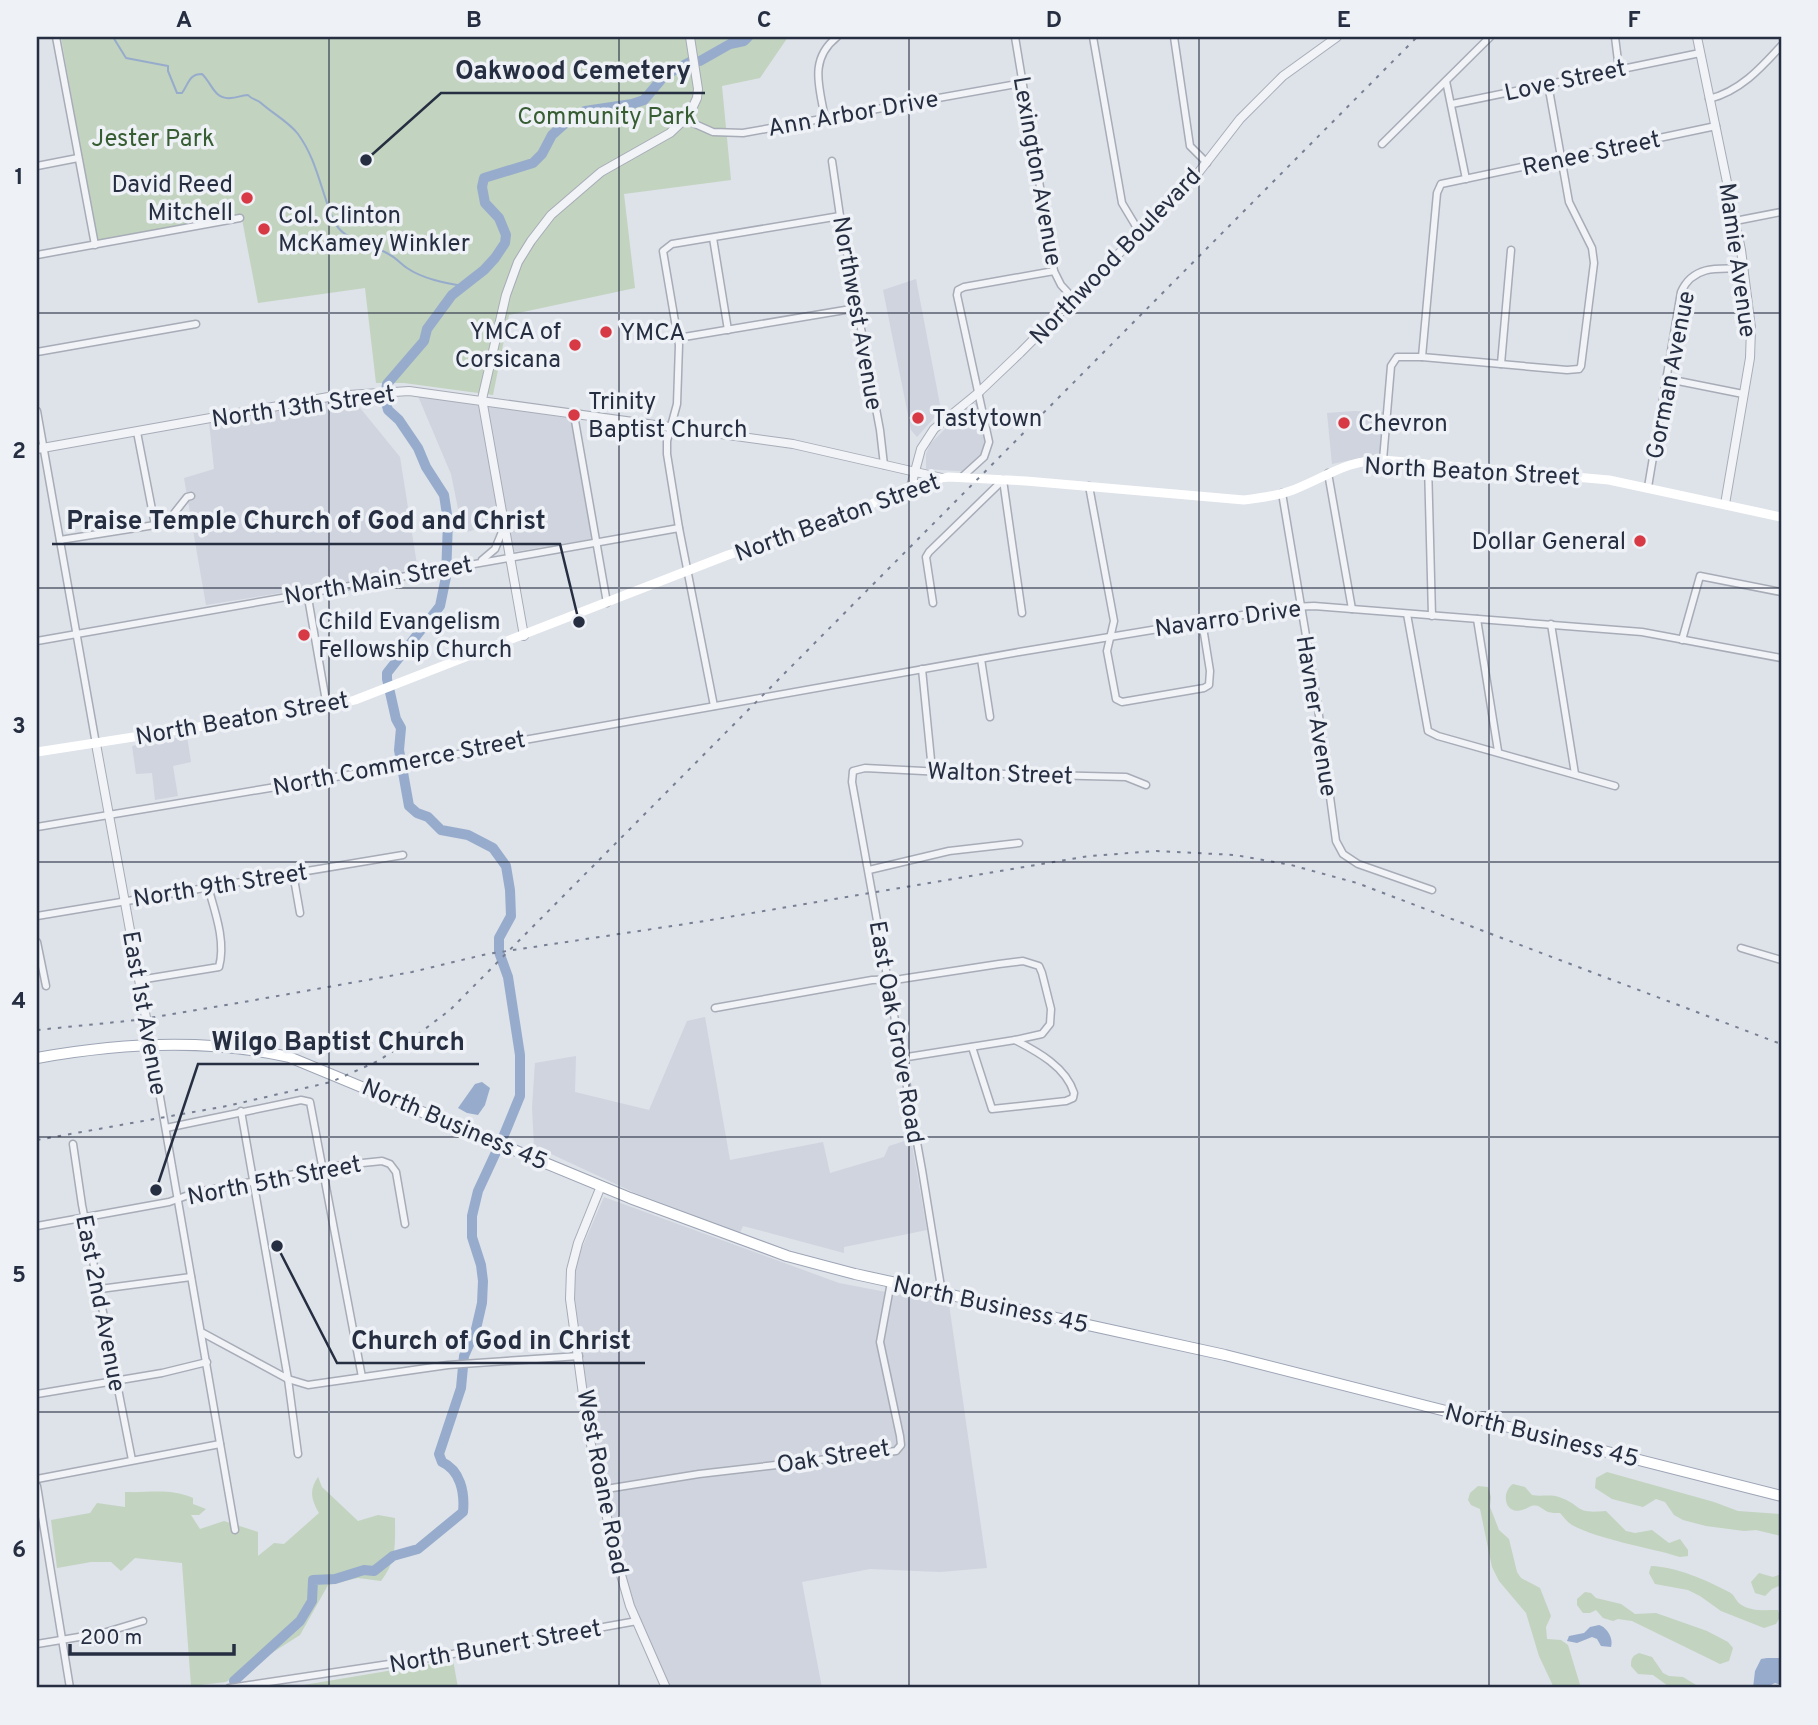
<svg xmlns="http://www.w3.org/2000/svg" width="1818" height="1725" font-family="Overpass,sans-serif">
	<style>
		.built { fill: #d0d4de }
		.green { fill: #c2d3bf }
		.water { fill: #97accc }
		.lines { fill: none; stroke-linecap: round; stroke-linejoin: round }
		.stream { stroke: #97accc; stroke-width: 2 }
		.river { stroke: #97accc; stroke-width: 10 }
		.minor-casing { stroke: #a7acb7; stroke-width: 9 }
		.tertiary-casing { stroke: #a7acb7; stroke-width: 10 }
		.primary-casing { stroke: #9da5b5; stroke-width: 12 }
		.minor { stroke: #f1f3f7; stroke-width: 6 }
		.tertiary { stroke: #f1f3f7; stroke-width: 8 }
		.secondary { stroke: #fff; stroke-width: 9 }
		.primary { stroke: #fff; stroke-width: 10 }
		.rail { stroke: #777f93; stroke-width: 2; stroke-dasharray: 3.5 7; stroke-linecap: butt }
		.grid { fill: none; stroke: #262e41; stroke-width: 2; stroke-opacity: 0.55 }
		.poi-dot { fill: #d73a45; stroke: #eef1f6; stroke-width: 2.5 }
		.labels { text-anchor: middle; stroke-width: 7; stroke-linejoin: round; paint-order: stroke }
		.street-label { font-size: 24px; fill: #262e41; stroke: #eef1f6 }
		.park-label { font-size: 24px; fill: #375d33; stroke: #eef1f6 }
		.poi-label { font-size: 24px; fill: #262e41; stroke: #eef1f6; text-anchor: start }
		.leader { fill: none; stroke: #262e41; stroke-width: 2.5 }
		.callout-dot { fill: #262e41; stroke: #eef1f6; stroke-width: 2.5 }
		.callout-label { font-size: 26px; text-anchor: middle; font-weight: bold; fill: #262e41; stroke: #eef1f6; stroke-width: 7; stroke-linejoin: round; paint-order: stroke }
		.neatline { fill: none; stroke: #262e41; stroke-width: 2.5 }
		.grid-label { font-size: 23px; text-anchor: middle; font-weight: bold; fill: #262e41 }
	</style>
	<rect width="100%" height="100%" fill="#dee2e9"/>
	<g class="built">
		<polygon points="916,279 941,410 917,437 911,430 883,290"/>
		<polygon points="418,396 481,403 500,515 488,526 463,533 451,474"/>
		<polygon points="983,397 991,440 984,461 973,472 926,469 926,454 930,444 958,416"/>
		<polygon points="352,398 400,457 418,571 206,605 184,478 214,469 209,422"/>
		<polygon points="487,404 572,419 592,539 513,552"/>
		<polygon points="1355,411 1383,412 1380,454 1332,464 1327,413"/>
		<polygon points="187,736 191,762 173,766 178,796 155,800 152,773 136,774 132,746"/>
		<polygon points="705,1017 730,1160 823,1142 830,1173 884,1157 889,1146 911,1139 927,1230 844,1247 844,1253 743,1226 740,1233 635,1193 534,1146 532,1108 535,1063 576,1056 575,1092 649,1110 687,1021"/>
		<polygon points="604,1197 839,1283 949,1304 987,1568 940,1572 870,1569 802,1582 822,1688 671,1688 627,1588 599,1468 587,1399 574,1290 576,1268 581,1250"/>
	</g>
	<g class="green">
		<polygon points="61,37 788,37 760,78 722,86 731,180 624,194 635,288 509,315 493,395 404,383 376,383 365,288 258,303 241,214 97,242"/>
		<polygon points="1607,1472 1714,1502 1738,1511 1780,1514 1781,1536 1756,1530 1744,1531 1706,1526 1683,1520 1674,1515 1665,1502 1656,1499 1643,1507 1612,1499 1595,1488 1596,1478"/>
		<path d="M318 1477 322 1487 358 1521 378 1515 395 1518C395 1543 397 1561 381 1581L358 1578 328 1585 300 1635 226 1682 191 1686 182 1563 135 1558 121 1571 111 1562H91L57 1568 51 1520 90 1513 97 1503 125 1507V1492C151 1493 169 1488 193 1498V1504L206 1509 199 1515H191L200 1529 224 1521 258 1532V1556L274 1543 284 1544 319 1513C311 1499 309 1490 318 1477Z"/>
		<path d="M1513 1484 1525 1487 1532 1495C1541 1497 1550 1494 1559 1497 1584 1506 1573 1514 1606 1511L1626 1531 1635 1533 1652 1530 1669 1543 1680 1539 1688 1550V1556L1680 1557C1648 1547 1600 1540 1572 1525 1567 1522 1564 1517 1560 1513 1556 1513 1552 1513 1548 1512 1545 1511 1541 1507 1538 1506 1530 1504 1528 1509 1522 1510 1504 1515 1501 1492 1513 1484Z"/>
		<polygon points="1478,1486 1488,1487 1491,1497 1490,1507 1499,1530 1509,1539 1517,1572 1521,1578 1540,1588 1551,1616 1546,1627 1547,1639 1561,1640 1568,1645 1581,1688 1554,1688 1539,1656 1526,1613 1499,1581 1492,1567 1480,1509 1471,1505 1468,1500 1470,1493"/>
		<path d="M1651 1566C1677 1567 1706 1580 1729 1592 1735 1595 1735 1600 1740 1604 1751 1612 1765 1610 1778 1610L1780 1617 1776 1624 1764 1628 1721 1611 1700 1596 1688 1590 1655 1584 1649 1573Z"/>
		<polygon points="1759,1573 1773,1577 1781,1574 1781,1585 1772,1589 1765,1596 1755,1593 1751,1582"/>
		<polygon points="1585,1592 1591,1593 1596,1598 1621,1604 1635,1614 1656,1613 1707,1631 1728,1642 1733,1648 1729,1661 1720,1664 1632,1621 1618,1619 1613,1621 1603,1618 1596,1610 1590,1613 1583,1613 1577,1605 1577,1599"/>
		<path d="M1639 1653 1652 1657 1663 1673 1669 1676 1683 1677 1701 1688H1671L1653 1675 1638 1674 1631 1666C1631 1659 1632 1656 1639 1653Z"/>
		<polygon points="453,1660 458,1688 286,1688"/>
	</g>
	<g class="water">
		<polygon points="482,1082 490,1088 485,1105 478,1115 467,1113 458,1108 475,1084"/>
		<path d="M1599 1625C1607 1627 1614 1639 1611 1647L1601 1646 1597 1639 1592 1637 1577 1643 1567 1641 1569 1636 1584 1633 1590 1627Z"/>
		<polygon points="1767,1658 1781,1658 1781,1685 1775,1683 1771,1685 1771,1688 1753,1688 1755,1671 1761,1659"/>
	</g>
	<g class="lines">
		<path class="stream" d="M113 37 126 58 168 66V71L177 93H182C189 83 189 74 202 74 212 83 214 100 231 98 237 98 241 95 248 95 252 100 257 99 261 103 272 113 289 122 298 134 317 160 321 191 333 219 343 243 371 242 390 255 396 258 401 264 407 268 423 279 445 283 463 286"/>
		<g class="river">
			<polyline points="700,61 730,44 744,41 748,37"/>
			<path d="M234 1681 300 1621 312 1601 313 1580 335 1579 364 1570 374 1571 393 1556 418 1549 463 1512C465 1492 460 1470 442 1462L439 1454 461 1388 464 1356 476 1329 482 1303 483 1281 481 1265 472 1237V1216L478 1191 504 1135 520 1096V1055L508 977 499 952V938L511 916 510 890 506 866 493 848 468 835 441 830 428 817 417 813 409 806 399 750 401 728 396 719 387 679V673L440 606 446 577 448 521 444 495 426 467 418 448 399 420 388 410 385 399 387 384 424 341 427 329 452 295 484 270 495 258 505 243 506 235 499 218 485 203 482 187 484 178 533 163 542 154 552 135 570 119 585 111 632 104 644 100 665 75 690 62"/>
		</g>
		<defs>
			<g id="minor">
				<polyline points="56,37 95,245"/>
				<polyline points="1015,37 1054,271 1061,285 1074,299"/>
				<polyline points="1093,37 1122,203 1140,233"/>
				<polyline points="1174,37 1190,146 1207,163"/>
				<polyline points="1615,37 1619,69"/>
				<polyline points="1446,81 1466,179"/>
				<path d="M1709 99C1740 91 1760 69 1781 46"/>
				<polyline points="1452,104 1700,53"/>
				<path d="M825 119C820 88 808 60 837 37"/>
				<polyline points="686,120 713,132 743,133 1022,83"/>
				<polyline points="1382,144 1490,37"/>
				<polyline points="832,161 840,216 880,430 884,465"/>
				<polyline points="37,166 78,158"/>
				<polyline points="1735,221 1781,212"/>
				<polyline points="713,238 728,330"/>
				<polyline points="37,255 240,218"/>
				<polyline points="678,338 857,308"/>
				<polyline points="37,352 196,324"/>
				<polyline points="1422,357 1437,193 1441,184 1716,126"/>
				<polyline points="1501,364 1511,250"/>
				<polyline points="1668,379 1743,394"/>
				<polyline points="37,411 96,744"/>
				<polyline points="574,415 607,603"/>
				<polyline points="137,432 155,525"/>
				<polyline points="1383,460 1391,366 1397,357 1422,357 1567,370 1579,369 1581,366 1594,263 1592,248 1569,202 1548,84"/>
				<polyline points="1428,464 1432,616"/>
				<polyline points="1328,473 1352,609"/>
				<polyline points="962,477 984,457 989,442 957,295 958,290 964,287 1054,271"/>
				<polyline points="1003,480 1022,613"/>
				<polyline points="1089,486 1114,621 1107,651 1116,699 1122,702 1204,688 1209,685 1210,671 1202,621"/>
				<path d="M1648 487 1681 292C1693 265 1719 268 1744 269"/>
				<polyline points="1282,493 1317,701 1336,841 1343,854 1358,864 1432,890"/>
				<polyline points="60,540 155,525 172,516 187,497 191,496"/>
				<polyline points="482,560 495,549 504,527"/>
				<polyline points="307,592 327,707"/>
				<polyline points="933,603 926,557 929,552 1003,480"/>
				<polyline points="1407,614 1428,731 1438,736 1615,786"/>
				<polyline points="1477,619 1498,751"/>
				<polyline points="1551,624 1575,774"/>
				<polyline points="1682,640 1700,576 1781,592"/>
				<polyline points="37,641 679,528"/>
				<polyline points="981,659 990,717"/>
				<polyline points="922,669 932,770"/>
				<polyline points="714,706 679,528 667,454 667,441 677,404 679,345 663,251 672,244 840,216"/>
				<polyline points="37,827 413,764 513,742 1019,652 1291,607 1314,606 1642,632 1781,658"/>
				<polyline points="869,870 949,851 1019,843"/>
				<polyline points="293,873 300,913"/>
				<polyline points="37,916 403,855"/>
				<polyline points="37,942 46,986"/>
				<polyline points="1741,948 1781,960"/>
				<path d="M139 980 219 967C226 941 215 912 208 887"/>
				<polyline points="715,1008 872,980 901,979 999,964 1023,961 1039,966 1042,973 1051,1009 1050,1024 1042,1034 1015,1040 901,1058"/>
				<polyline points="151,1045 235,1530"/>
				<path d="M972 1047 992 1109 1066 1101 1073 1098 1074 1093C1066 1067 1038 1052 1015 1040"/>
				<polyline points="241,1111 288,1379 298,1454"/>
				<polyline points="166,1128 301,1100 310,1102 362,1377"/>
				<polyline points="73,1144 82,1205 132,1460"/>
				<polyline points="37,1226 169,1202 197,1192 343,1165 382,1161 390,1164 396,1172 405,1224"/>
				<polyline points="100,1289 191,1277"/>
				<polyline points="942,1293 922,1170 852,782 853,771 865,768 962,773 1126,777 1146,785"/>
				<polyline points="203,1333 288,1379 308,1385 448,1365 579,1356"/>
				<polyline points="37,1394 162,1373 207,1362"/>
				<polyline points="37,1479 220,1444"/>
				<polyline points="37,1486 70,1688"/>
				<polyline points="600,1490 699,1474 896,1451 901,1445 900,1436 880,1342 891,1282"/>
				<polyline points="37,1644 103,1633 143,1621"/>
				<polyline points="229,1688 436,1657 637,1621"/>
			</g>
			<g id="tertiary">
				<polyline points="1697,37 1741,250 1751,328 1750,358 1725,504"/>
				<polyline points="37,449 334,396 409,391 793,444 942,478"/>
				<polyline points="911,486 921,449 934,429 978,393 1020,353 1195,177 1240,119 1283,76 1337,37"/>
				<polyline points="524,636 482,399 506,295 518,262 531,241 551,215 601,172 670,133 689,115 697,98 698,89 690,37"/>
				<polyline points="96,744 151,1045"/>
				<polyline points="601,1186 578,1243 571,1270 570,1299 588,1431 615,1554 630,1606 666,1688"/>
			</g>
			<path id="primary" d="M37 1058C120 1043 206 1038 289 1057L630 1198 787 1256 855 1274 1225 1355 1781 1496"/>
		</defs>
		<use href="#minor" class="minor-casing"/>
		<use href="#tertiary" class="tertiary-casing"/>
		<use href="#primary" class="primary-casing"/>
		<use href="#minor" class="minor"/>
		<use href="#tertiary" class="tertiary"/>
		<path class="secondary" d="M37 752 327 707 355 700 728 555 832 522 911 486 948 477 1026 481 1244 500C1261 498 1277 496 1293 490 1324 478 1349 459 1383 460L1609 480 1781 517"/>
		<use href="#primary" class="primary"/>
		<g class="rail">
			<polyline points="37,1030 137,1020 238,1003 412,972 487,954 705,921 1089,856 1157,851 1235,855 1291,865 1357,883 1781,1044"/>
			<polyline points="37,1140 227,1106 331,1082 378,1061 413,1038 450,1010 1417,37"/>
		</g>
	</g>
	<path class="grid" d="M329 37V1688M619 37V1688M909 37V1688M1199 37V1688M1489 37V1688M37 313H1781M37 588H1781M37 862H1781M37 1137H1781M37 1412H1781"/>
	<g class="poi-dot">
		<circle cx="247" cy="198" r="7"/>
		<circle cx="264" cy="229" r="7"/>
		<circle cx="606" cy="332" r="7"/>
		<circle cx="575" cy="345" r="7"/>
		<circle cx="574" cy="415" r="7"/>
		<circle cx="918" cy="418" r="7"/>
		<circle cx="1344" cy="423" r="7"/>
		<circle cx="1640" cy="541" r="7"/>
		<circle cx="304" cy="635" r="7"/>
	</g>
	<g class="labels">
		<g class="street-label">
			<text transform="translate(1565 80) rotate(-12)" y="8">Love Street</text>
			<text transform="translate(853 113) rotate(-10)" y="8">Ann Arbor Drive</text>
			<text transform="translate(1591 153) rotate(-12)" y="8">Renee Street</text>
			<text transform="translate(1038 171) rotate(80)" y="8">Lexington Avenue</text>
			<text transform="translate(1115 256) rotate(-46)" y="8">Northwood Boulevard</text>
			<text transform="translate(1738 260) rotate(82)" y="8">Mamie Avenue</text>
			<text transform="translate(858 313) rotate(80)" y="8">Northwest Avenue</text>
			<text transform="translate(1670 375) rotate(-79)" y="8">Gorman Avenue</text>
			<text transform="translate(303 406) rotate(-8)" y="8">North 13th Street</text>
			<text transform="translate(1472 471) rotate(3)" y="8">North Beaton Street</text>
			<text transform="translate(837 517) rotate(-20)" y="8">North Beaton Street</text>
			<text transform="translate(378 580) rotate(-10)" y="8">North Main Street</text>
			<text transform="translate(1228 618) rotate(-8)" y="8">Navarro Drive</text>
			<text transform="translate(1317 716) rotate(81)" y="8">Havner Avenue</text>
			<text transform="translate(242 718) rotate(-10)" y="8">North Beaton Street</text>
			<text transform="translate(399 763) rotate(-11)" y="8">North Commerce Street</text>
			<text transform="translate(1000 773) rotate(2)" y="8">Walton Street</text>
			<text transform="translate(220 885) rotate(-9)" y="8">North 9th Street</text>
			<text transform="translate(145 1013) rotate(80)" y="8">East 1st Avenue</text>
			<text transform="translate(897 1032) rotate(80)" y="8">East Oak Grove Road</text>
			<text transform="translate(455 1124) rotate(23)" y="8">North Business 45</text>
			<text transform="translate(274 1180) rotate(-11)" y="8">North 5th Street</text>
			<text transform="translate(101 1303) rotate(79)" y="8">East 2nd Avenue</text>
			<text transform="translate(991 1304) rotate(12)" y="8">North Business 45</text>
			<text transform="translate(1542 1435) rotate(14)" y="8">North Business 45</text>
			<text transform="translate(833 1456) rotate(-9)" y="8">Oak Street</text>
			<text transform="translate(603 1482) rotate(79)" y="8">West Roane Road</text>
			<text transform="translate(495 1646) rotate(-10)" y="8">North Bunert Street</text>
		</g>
		<g class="park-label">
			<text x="607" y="124">Community Park</text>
			<text x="153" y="146">Jester Park</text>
		</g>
		<g class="poi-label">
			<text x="233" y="192" text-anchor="end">David Reed<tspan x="233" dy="28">Mitchell</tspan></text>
			<text x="278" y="223">Col. Clinton<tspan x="278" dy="28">McKamey Winkler</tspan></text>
			<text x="561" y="339" text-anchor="end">YMCA of<tspan x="561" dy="28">Corsicana</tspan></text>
			<text x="620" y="340">YMCA</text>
			<text x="588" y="409">Trinity<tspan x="588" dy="28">Baptist Church</tspan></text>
			<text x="932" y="426">Tastytown</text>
			<text x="1358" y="431">Chevron</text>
			<text x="1626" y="549" text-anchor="end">Dollar General</text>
			<text x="318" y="629">Child Evangelism<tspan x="318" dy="28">Fellowship Church</tspan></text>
		</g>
	</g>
	<path class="leader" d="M366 160L441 93H705M579 622L560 544H52M156 1190L198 1064H479M277 1246L337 1363H645"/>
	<g class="callout-dot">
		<circle cx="366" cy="160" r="7"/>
		<circle cx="579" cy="622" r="7"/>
		<circle cx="156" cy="1190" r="7"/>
		<circle cx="277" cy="1246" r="7"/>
	</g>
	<g class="callout-label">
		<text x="573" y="79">Oakwood Cemetery</text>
		<text x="306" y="529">Praise Temple Church of God and Christ</text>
		<text x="338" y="1050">Wilgo Baptist Church</text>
		<text x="491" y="1349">Church of God in Christ</text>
	</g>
	<rect width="1818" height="1725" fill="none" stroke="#eef1f6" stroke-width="77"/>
	<path d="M70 1644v10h164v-10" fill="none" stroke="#262e41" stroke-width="3.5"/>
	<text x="80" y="1644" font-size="21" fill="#262e41" stroke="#eef1f6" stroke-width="5" paint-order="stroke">200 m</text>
	<rect x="38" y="38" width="1742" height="1648" class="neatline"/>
	<g class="grid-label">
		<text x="184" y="27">A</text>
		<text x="474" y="27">B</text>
		<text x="764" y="27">C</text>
		<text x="1054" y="27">D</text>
		<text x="1344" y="27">E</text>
		<text x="1634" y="27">F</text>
		<text x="19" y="184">1</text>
		<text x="19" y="458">2</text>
		<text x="19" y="733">3</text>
		<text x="19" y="1008">4</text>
		<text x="19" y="1282">5</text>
		<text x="19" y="1557">6</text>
	</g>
</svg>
